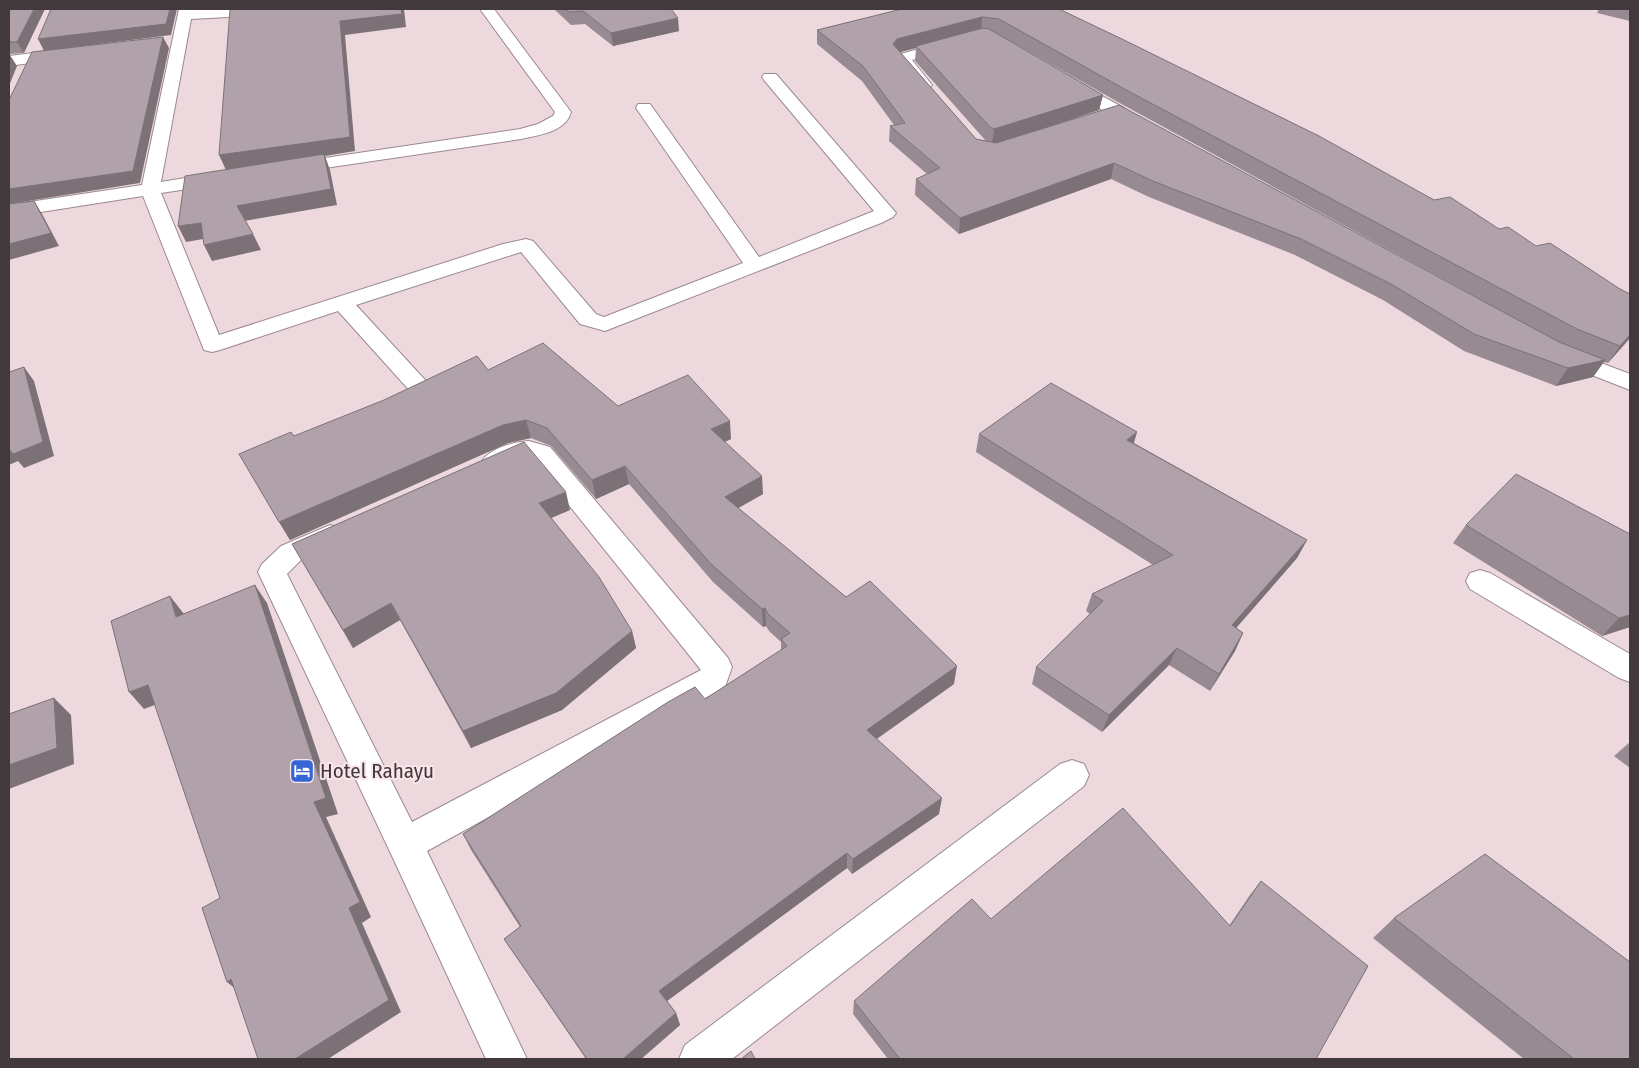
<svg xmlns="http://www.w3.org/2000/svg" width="1639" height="1068" font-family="'Fira Sans Condensed',sans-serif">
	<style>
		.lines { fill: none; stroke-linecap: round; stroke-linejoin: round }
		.street-casing { stroke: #9b898d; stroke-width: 2 }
		.street { fill: #fff; fill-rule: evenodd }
		.wall { fill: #988a92; fill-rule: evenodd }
		.shaded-wall { fill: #7c7177 }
		.building { fill: #b1a1aa; stroke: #7c7177 }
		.labels { text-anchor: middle; stroke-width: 4; stroke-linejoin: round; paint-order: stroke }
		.near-poi-label { font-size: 21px; fill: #41393b; stroke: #fae6ea; text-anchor: start }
	</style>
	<rect width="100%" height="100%" fill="#edd9dd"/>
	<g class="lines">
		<defs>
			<g id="street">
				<polygon points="179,9 312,9 305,13 191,19 161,182 221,172 227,174 230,178 227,182 221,184 161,193 219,335 503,244 526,239 533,241 596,314 604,317 743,263 636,108 638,104 650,104 759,257 874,211 764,80 762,77 764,74 776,74 896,213 893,217 881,223 605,331 580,324 521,252 356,305 426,381 430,386 426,391 418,393 410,391 338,311 220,350 212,352 204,350 143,196 9,217 9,205 142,185"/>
				<path d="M480 9H494L571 112C566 132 539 135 521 139L291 173 285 172 282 168 285 164 291 163 520 129 538 124 553 116 555 112Z"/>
				<polygon points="952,40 957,41 959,44 957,47 912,60 932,85 930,88 918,88 894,58 897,55"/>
				<polygon points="67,49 72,51 75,54 72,57 9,66 9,56"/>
				<polygon points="1069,78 1124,108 1126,112 1124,116 1112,116 1063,86 1061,83 1063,80"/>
				<polygon points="1564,349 1630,374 1630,390 1556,361 1553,356 1556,351"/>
				<path d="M529 441 550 447 728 658 732 667 725 687 427 851 527 1059H486L392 856 258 572 262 564 281 546 330 525 340 528 344 535 340 542 301 560 287 574 412 822 701 670 532 459C514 457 505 473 486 467L482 461C490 448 514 442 529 441Z"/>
				<polygon points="1480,570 1490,573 1630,654 1630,682 1619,678 1470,589 1466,581 1470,573"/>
				<polygon points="1072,760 1084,764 1089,775 1084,786 732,1059 679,1059 685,1045 1060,764"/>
			</g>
		</defs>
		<use href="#street" class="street-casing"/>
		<use href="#street" class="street"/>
	</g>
	<g class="wall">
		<polygon points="9,9 24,53 9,54"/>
		<polygon points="554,9 671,9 679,31 613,46 585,24 571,25"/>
		<path d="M1059 9 1434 200 1536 246 1630 294V338L1608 363 1604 362 1593 377 1556 386 1464 351 1383 300 1295 255 1149 197 1111 179 959 234 915 195 916 179 927 174 889 141 890 126 894 125 862 81 817 44V30ZM996 33 1125 106 1485 302 1061 123 1099 110 1103 95ZM916 48 915 61 986 141 976 139 900 52Z"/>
		<polygon points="1599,9 1630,9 1630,21 1597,13"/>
		<polygon points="488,370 618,406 731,439 725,442 763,494 738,508 846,597 954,684 877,739 939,814 852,874 847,868 667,1001 676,1013 680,1025 641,1059 586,1059 513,952 504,939 520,927 471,850 463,834 705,699 781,650 781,642 769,631 766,626 763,627 713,582 629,484 596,499 551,446 531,438 508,443 290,540 239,454 294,436"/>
		<polygon points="1137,432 1134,443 1307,540 1297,558 1236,628 1243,633 1235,651 1210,691 1169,665 1102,732 1032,684 1036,667 1090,614 1086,611 1092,594 1153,565 976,452 979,434"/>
		<polygon points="570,510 551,518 632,631 636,648 562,710 471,748 400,620 353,648 292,544"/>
		<polygon points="1466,525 1630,534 1630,627 1602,636 1453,543"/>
		<polygon points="1630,742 1630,768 1614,756"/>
		<polygon points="1261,881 1316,1059 888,1059 853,1014 854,1001 1229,926 1250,895"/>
		<polygon points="1394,918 1630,1059 1524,1059 1373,938"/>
	</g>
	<g class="shaded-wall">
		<polygon points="34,9 45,9 24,53 17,42"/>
		<polygon points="170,9 177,9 171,35 44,51 38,39"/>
		<polygon points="401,9 404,9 406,27 345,35 355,151 325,156 330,170 337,205 244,221 237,206 226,170 219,155 340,21"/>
		<polygon points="982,17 981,31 916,46 916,48 897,53 893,44 897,39"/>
		<polygon points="678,18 679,31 613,46 611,33"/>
		<polygon points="163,37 169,48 140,183 9,204 9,189"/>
		<polygon points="10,55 17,66 9,86 9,58"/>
		<polygon points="1103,95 1099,110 992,145 994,129"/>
		<polygon points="1114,163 1111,179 959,234 960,218"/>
		<polygon points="34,201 42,214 59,246 9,260 9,244"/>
		<polygon points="201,223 209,238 186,242 178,226"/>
		<polygon points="253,234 261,250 212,261 204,245"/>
		<polygon points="1630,335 1630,338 1608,363 1620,346"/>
		<polygon points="1605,360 1593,377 1556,386 1568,368"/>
		<polygon points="24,367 34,381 54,456 24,468 18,461 9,465 9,449"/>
		<polygon points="526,420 531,438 508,443 290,540 279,522 503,425"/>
		<polygon points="730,421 731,439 713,447 711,429"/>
		<polygon points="1137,432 1131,450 1127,440"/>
		<polygon points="625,466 629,484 596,499 592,480"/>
		<polygon points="762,476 763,494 726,515 725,497"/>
		<polygon points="566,492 570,510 544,521 539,503"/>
		<polygon points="1307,540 1297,558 1224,642 1232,625"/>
		<polygon points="255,585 267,603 338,814 326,817 371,917 362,923 401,1012 328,1059 295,1059 349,908 314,802"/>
		<polygon points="170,596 184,614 176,617"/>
		<polygon points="391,603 400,620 353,648 343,630"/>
		<polygon points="765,608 766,626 763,627 762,609"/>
		<polygon points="1630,615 1630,627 1602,636 1619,618"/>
		<polygon points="632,631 636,648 562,710 471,748 463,731"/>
		<polygon points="1243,633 1235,651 1210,691 1219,674"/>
		<polygon points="1177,648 1169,665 1102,732 1109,715"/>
		<polygon points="957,666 954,684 866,746 867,730"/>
		<polygon points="148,685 163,702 144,709 129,692"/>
		<polygon points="54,698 71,715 74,764 9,789 9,765"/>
		<polygon points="942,798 939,814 852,874 853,859"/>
		<polygon points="847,853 847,868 663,1004 659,991"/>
		<polygon points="231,979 243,995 227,982"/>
		<polygon points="676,1013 680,1025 641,1059 623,1059"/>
	</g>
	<g class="building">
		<polygon points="9,9 34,9 17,42 9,42"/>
		<polygon points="51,9 170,9 166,24 38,39"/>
		<polygon points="230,9 401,9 402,14 340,21 350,137 219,155"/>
		<polygon points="565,9 671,9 678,18 611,33 583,11 569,12"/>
		<polygon points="902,9 1059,9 1122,39 1319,136 1434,200 1450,197 1499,229 1508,227 1536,246 1550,243 1620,289 1630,294 1630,335 1620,346 1577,329 1128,91 999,19 982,17 897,39 893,44 976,139 996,143 1119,105 1559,342 1605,360 1568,368 1474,334 1391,284 1301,239 1153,181 1114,163 960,218 916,179 940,168 890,126 905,123 863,66 817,30"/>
		<polygon points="983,28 989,29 1103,95 994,129 990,127 916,46"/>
		<polygon points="163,37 133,171 9,189 9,100 32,52"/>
		<polygon points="324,154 331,189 237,206 253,234 204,245 201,223 178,226 185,176"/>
		<polygon points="34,201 51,233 9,244 9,204"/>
		<polygon points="543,343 618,406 688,375 730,421 711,429 762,476 725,497 846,597 870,581 957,666 867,730 942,798 853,859 847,853 659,991 676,1013 623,1059 587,1059 504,939 521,926 463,834 668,702 695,687 705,699 787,646 781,639 790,633 768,614 765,608 762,609 711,564 625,466 592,480 547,428 526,420 503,425 279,522 239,454 291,432 294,436 384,400 477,356 488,370"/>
		<polygon points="24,367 43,442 13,454 9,449 9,372"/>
		<polygon points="1051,383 1137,432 1127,440 1307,540 1232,625 1243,633 1219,674 1177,648 1109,715 1036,667 1103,601 1092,594 1173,555 979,434"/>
		<polygon points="524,442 566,492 539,503 599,577 632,631 556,693 463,731 391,603 343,630 292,544"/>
		<polygon points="1516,474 1630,534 1630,615 1619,618 1466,525"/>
		<polygon points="255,585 326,798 314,802 360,902 349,908 389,1000 295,1059 258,1059 231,979 227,982 202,908 220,898 148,685 129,692 111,621 170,596 176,617"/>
		<polygon points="54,698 57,748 9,765 9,714"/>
		<polygon points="1123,808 1230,926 1261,881 1368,966 1316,1059 900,1059 854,1001 972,899 991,919"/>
		<polygon points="1485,854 1630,962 1630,1059 1574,1059 1394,918"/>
		<polygon points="751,1051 755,1059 741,1059"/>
	</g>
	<defs>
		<symbol id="hotel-square" viewBox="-11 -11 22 22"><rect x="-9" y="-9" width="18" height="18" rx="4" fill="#3666d6" stroke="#fae6ea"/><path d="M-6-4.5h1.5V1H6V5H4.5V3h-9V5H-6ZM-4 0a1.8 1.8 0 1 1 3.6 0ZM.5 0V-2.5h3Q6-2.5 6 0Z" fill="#fff"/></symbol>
	</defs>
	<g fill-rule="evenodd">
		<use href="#hotel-square" x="288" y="757" width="28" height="28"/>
	</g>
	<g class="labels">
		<g class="near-poi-label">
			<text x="320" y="778">Hotel Rahayu</text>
		</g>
	</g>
	<rect width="1639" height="1068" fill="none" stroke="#41393b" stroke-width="20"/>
</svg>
